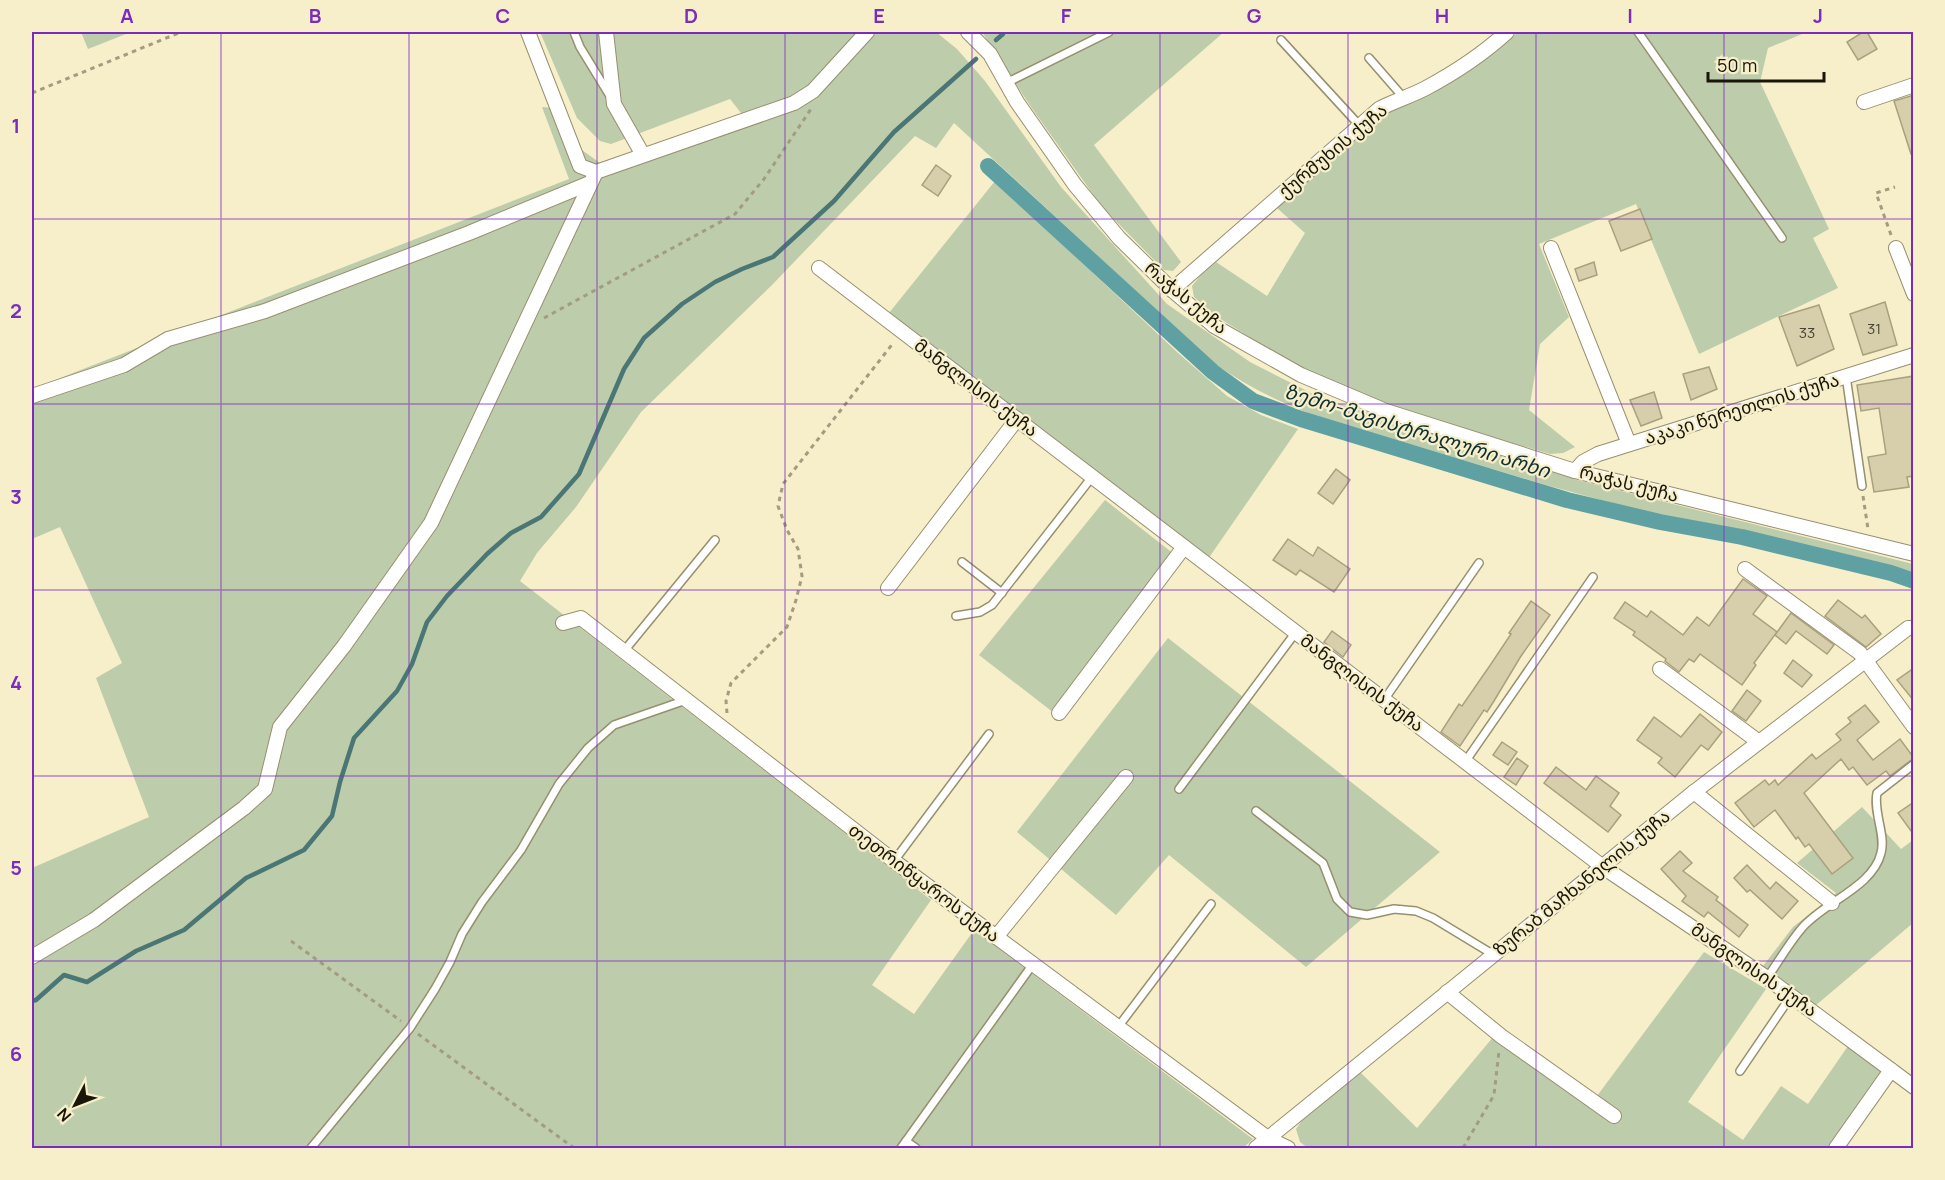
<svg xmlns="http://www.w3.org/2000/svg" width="1945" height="1180" font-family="Manrope,'Noto Sans Georgian',sans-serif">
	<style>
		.green { fill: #bdccaa }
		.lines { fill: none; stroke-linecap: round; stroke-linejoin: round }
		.stream { stroke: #4a7775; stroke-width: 4.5 }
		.canal { stroke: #5fa0a3; stroke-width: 16 }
		.building { fill: #d7cfab; stroke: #a9a17e; stroke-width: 1.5 }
		.service-casing { stroke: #97906e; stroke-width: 10 }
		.minor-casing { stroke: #97906e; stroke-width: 16 }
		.path { stroke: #a29c80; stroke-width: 3; stroke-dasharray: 4.5 4.5; stroke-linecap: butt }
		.service { stroke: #fff; stroke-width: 7 }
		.minor { stroke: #fff; stroke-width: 14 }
		.grid { fill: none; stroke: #7b2cbf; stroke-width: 1.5; stroke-opacity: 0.55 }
		.labels { text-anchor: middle; stroke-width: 4.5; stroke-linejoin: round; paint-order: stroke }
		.number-label { font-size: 15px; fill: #484432 }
		.street-label { font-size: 18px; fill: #191609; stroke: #f7efca }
		.water-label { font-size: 20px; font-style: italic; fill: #0e3032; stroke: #f7efca }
		.neatline { fill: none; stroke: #7b2cbf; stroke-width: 2 }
		.grid-label { font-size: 20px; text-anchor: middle; font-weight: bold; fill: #7b2cbf }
	</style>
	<rect width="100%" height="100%" fill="#f7efca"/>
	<g class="green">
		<polygon points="81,32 131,32 88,49"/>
		<path d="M540 32H815L819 34 822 32H936L957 49 985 81 1061 187 1167 304 1250 362 1319 397 1577 480 1913 564V576L1881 565 1656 515 1546 485 1311 414C1276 401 1246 385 1215 364L954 123 936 148 915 136 772 285 641 412 576 507 537 553 520 581 931 900 872 985 914 1014 974 930 1253 1139 1243 1148H32V868L149 817 96 678 122 663 60 527 32 539V389L569 179 542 107 553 108 575 145 614 173 745 118 730 99 611 144 600 141 577 118Z"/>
		<polygon points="982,32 1224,32 1094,145 1181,262 1173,271 1164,270 1102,207 1031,107"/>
		<polygon points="1518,32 1807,32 1768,48 1760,82 1829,229 1813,238 1838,288 1699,354 1636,204 1539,244 1569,317 1540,344 1529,410 1575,447 1563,453 1550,454 1394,408 1297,366 1214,315 1194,297 1192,286 1201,275 1216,262 1267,296 1305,233 1277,208 1390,109 1431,94 1500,48"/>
		<polygon points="995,181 1177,352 1227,396 1261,415 1298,429 1208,559 889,313"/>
		<polygon points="1105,500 1179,558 1054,713 979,655"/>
		<polygon points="1168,638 1440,852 1306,967 1169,855 1116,915 1017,832"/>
		<polygon points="1862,807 1901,849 1913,840 1913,923 1815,1006 1763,966 1793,927 1836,893 1797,863"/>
		<polygon points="1704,952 1766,989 1688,1102 1743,1140 1781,1086 1808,1104 1848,1046 1893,1081 1846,1148 1308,1148 1300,1142 1296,1129 1310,1109 1360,1072 1417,1128 1499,1030 1597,1096"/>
	</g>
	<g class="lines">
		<g class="stream">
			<polyline points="996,40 1003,34 1003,32"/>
			<polyline points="32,1001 36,1000 64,975 87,982 136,951 184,930 246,878 304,850 332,816 340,782 354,738 397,691 412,664 427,622 447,596 487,554 511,533 541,517 579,474 624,369 644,338 682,304 715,282 742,269 773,257 834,201 894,132 976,59"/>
		</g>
		<polyline class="canal" points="988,166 1213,372 1253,401 1301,419 1567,500 1660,522 1742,537 1891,573 1914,581"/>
	</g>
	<g class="building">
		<polygon points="1863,32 1867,32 1877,49 1858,60 1847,42"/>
		<polygon points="1914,95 1914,153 1911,154 1894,101"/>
		<polygon points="936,165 951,176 938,196 922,185"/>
		<polygon points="1640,209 1652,239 1621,251 1609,221"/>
		<polygon points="1594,262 1597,275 1579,281 1575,269"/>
		<polygon points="1885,302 1897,345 1863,355 1850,314"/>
		<polygon points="1819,305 1834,349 1797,366 1779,317"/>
		<polygon points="1709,367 1717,389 1691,400 1683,374"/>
		<polygon points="1914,376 1914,476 1907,477 1909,487 1874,492 1868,457 1886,454 1879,408 1861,411 1857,385"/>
		<polygon points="1654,392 1662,418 1641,426 1630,400"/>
		<polygon points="1336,469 1350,480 1333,504 1318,493"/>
		<polygon points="1288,539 1313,556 1318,547 1350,569 1334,592 1300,570 1296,575 1273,560"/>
		<polygon points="1743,579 1767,596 1753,614 1777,632 1754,663 1756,665 1742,685 1700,654 1694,662 1689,659 1679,672 1665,661 1666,659 1633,635 1635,632 1614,618 1625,602 1647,617 1651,611 1683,635 1697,617 1709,626"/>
		<polygon points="1838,600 1862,618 1865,615 1881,634 1866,647 1825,616"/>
		<polygon points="1531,601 1550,615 1521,656 1494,701 1487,712 1484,710 1460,746 1441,732 1459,704 1462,706 1491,664 1511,634 1509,633"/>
		<polygon points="1791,613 1834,645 1827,654 1796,631 1786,644 1775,635"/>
		<polygon points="1332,631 1351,645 1343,657 1324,642"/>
		<polygon points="1793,660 1812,675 1802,687 1784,673"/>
		<polygon points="1914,668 1914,701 1897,680"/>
		<polygon points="1747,690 1761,701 1746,721 1732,711"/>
		<polygon points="1865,705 1879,722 1857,740 1873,760 1900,739 1914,758 1890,776 1886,771 1867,785 1853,767 1849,770 1841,759 1804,793 1853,858 1832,874 1809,844 1805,847 1798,837 1796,839 1775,810 1754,827 1735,803 1765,780 1769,785 1775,780 1778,785 1812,754 1816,759 1841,740 1836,734 1851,722 1848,718"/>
		<polygon points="1700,714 1722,732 1708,750 1701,745 1675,777 1658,763 1662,758 1637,740 1654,717 1681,737"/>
		<polygon points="1502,742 1517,752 1508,765 1493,755"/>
		<polygon points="1517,758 1528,766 1516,785 1504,777"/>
		<polygon points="1556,767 1586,790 1596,776 1619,793 1610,806 1621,815 1608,832 1544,783"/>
		<polygon points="1914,802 1914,835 1898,813"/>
		<polygon points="1680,851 1692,863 1683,871 1718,897 1716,900 1748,925 1739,937 1708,912 1704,917 1682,901 1686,896 1661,869"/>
		<polygon points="1747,865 1770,889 1776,882 1798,901 1782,919 1750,890 1747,892 1734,878"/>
	</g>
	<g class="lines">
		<defs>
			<g id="service">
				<polyline points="574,32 580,47 610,96"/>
				<polyline points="1638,32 1782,238"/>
				<polyline points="1281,40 1360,126"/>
				<polyline points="1369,58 1403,97"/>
				<polyline points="1006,83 1109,32"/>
				<polyline points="1846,376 1862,486"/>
				<polyline points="962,562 1002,593"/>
				<polyline points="956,616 980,612 992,605 1092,477"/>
				<polyline points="624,651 715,540"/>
				<polyline points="1384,700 1479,563"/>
				<polyline points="1465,762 1593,577"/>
				<polyline points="1179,789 1296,632"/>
				<polyline points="1256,811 1323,863 1337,899 1350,912 1367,915 1394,909 1416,911 1433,918 1494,955"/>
				<polyline points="894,861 989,734"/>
				<path d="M1767 978C1779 961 1789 943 1802 928 1824 902 1873 887 1881 853 1886 835 1873 812 1877 793L1914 764"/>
				<polyline points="1118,1027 1211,904"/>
				<polyline points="1740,1071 1791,996"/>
				<polyline points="906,1141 916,1148"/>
				<polyline points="311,1148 410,1028 435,989 450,962 462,934 482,902 521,850 559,784 588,748 614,725 686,700"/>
				<polyline points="901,1148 1033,964"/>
			</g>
			<g id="minor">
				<polyline points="528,32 580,166 596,172 794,103 813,91 867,32"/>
				<polyline points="606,32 614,104 643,155"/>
				<polyline points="968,32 990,54 1017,102 1075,185 1119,238 1172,290 1214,326 1301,375 1386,411 1575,471 1914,554"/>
				<polyline points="1864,102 1914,85"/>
				<polyline points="1551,248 1629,444"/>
				<polyline points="1896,248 1914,294"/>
				<polyline points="819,268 1603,867 1767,978 1914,1087"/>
				<path d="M1172 290 1379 109C1394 101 1411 96 1426 88 1454 73 1484 53 1507 32"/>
				<polyline points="32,396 124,365 168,339 265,311 469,233 590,183"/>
				<polyline points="1575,471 1583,462 1598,454 1914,355"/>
				<polyline points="1745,569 1860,653 1914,727"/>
				<polyline points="888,588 1017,419"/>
				<polyline points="563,623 581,618 894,861 1269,1139 1288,1148"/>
				<polyline points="1660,669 1759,742"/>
				<polyline points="1059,713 1184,547"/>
				<polyline points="1694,792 1832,903"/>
				<polyline points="996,937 1126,777"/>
				<polyline points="32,957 94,920 244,808 265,789 280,727 344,646 431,523 596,172"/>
				<polyline points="1447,992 1501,1036 1614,1116"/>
				<polyline points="1256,1148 1694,792 1908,628 1914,628"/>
				<polyline points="1836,1148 1891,1070"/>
			</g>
		</defs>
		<use href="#service" class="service-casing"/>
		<use href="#minor" class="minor-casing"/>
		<g class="path">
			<polyline points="32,93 181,32"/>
			<polyline points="1891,235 1876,193 1895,187"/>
			<polyline points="544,318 735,214 764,179 811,109"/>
			<polyline points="1863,496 1868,529"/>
			<polyline points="727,713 726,701 731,683 787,627 796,600 802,576 798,549 787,530 778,506 783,484 894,342"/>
			<polyline points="291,941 401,1021"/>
			<polyline points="418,1034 574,1148"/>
			<polyline points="1463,1148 1494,1095 1499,1051"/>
		</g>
		<use href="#service" class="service"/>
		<use href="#minor" class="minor"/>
	</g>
	<path class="grid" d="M221 32V1148M409 32V1148M597 32V1148M785 32V1148M972 32V1148M1160 32V1148M1348 32V1148M1536 32V1148M1724 32V1148M32 219H1914M32 404H1914M32 590H1914M32 776H1914M32 961H1914"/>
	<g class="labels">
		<g class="number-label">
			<text x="1874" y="334">31</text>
			<text x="1807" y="338">33</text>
		</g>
		<g class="street-label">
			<text transform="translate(1333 151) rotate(-40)" y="6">ქურმუხის ქუჩა</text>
			<text transform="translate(1186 298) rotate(40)" y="6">რაჭას ქუჩა</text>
			<text transform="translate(976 388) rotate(37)" y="6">მანგლისის ქუჩა</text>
			<text transform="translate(1742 409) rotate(-17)" y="6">აკაკი წერეთლის ქუჩა</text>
			<text transform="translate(1629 484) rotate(14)" y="6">რაჭას ქუჩა</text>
			<text transform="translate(1362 683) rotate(37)" y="6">მანგლისის ქუჩა</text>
			<text transform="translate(924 883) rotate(37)" y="6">თეთრიწყაროს ქუჩა</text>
			<text transform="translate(1582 883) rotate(-39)" y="6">ზურაბ მაჩხანელის ქუჩა</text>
			<text transform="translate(1754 970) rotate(35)" y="6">მანგლისის ქუჩა</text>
		</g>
		<g class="water-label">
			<text transform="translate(1417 431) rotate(17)" y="7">ზემო-მაგისტრალური არხი</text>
		</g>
	</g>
	<rect width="1945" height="1180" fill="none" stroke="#f7efca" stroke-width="66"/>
	<g transform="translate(75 1105) rotate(228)" stroke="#f7efca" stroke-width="4.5" paint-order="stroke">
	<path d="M0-4.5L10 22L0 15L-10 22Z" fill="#191609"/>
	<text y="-9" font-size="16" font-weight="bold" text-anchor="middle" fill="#191609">N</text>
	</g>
	<path d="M1708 72v9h116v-9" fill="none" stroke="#191609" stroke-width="3"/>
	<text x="1717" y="72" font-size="18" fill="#191609" stroke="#f7efca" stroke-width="4.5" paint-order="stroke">50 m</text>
	<rect x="33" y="33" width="1879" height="1114" class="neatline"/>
	<g class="grid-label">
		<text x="127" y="23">A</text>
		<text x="315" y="23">B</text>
		<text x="503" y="23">C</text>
		<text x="691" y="23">D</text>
		<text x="879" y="23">E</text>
		<text x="1066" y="23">F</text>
		<text x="1254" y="23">G</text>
		<text x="1442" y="23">H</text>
		<text x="1630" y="23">I</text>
		<text x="1818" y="23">J</text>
		<text x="16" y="133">1</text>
		<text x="16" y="318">2</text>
		<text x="16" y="504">3</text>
		<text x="16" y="690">4</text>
		<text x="16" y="875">5</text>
		<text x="16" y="1061">6</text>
	</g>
</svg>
